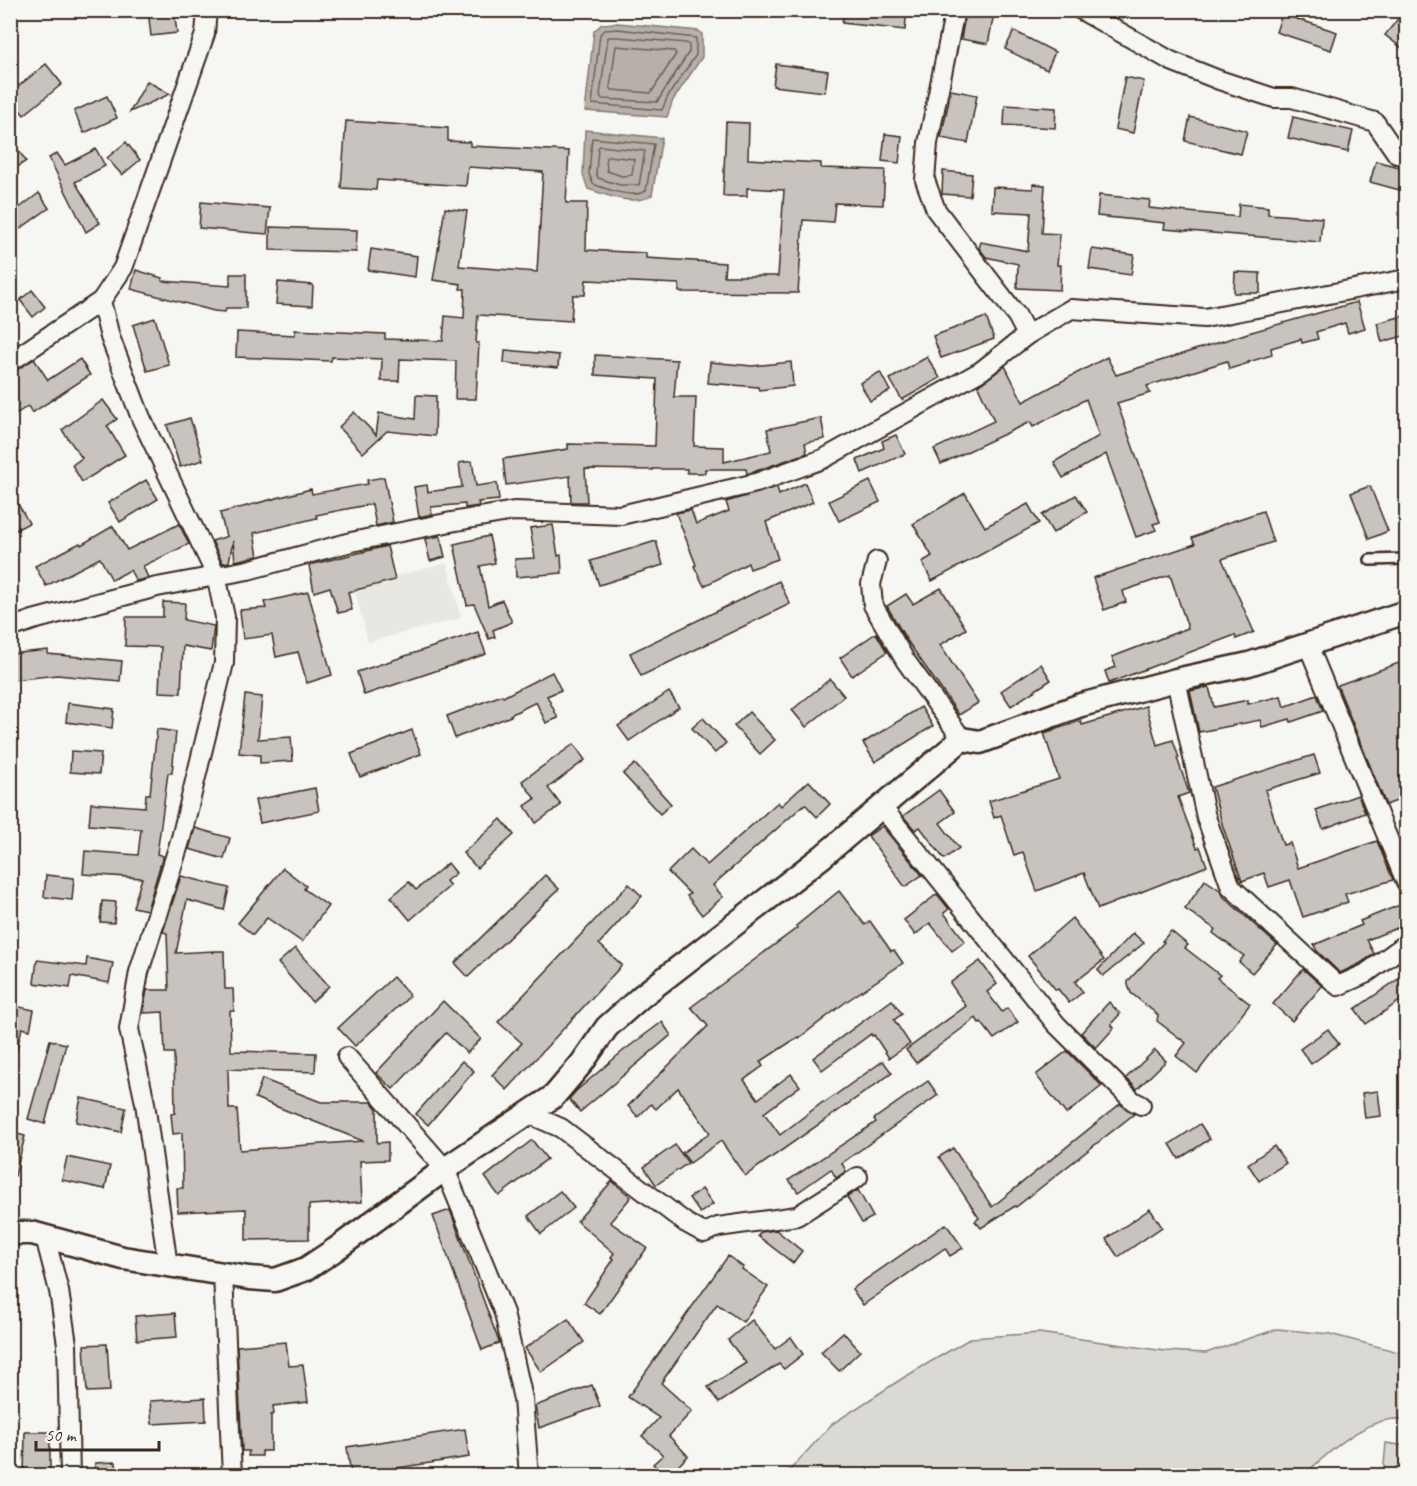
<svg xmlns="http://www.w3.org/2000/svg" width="1417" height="1486" font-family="Caveat,sans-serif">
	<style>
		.built { fill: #e8e7e2 }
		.green { fill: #dad9d3; stroke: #8a8278; stroke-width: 1.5 }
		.water { fill: #b6b0a9; stroke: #857a71; stroke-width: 1.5 }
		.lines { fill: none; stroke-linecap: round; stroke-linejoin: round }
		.shore { stroke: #6c6056; stroke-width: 1.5 }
		.building { fill: #c8c3be; stroke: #3b2a1e; stroke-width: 1.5 }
		.service-casing { stroke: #3b2a1e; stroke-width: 14 }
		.minor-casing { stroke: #3b2a1e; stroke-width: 22 }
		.tertiary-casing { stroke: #3b2a1e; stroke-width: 27 }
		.service { stroke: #f6f6f2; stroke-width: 9 }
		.minor { stroke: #f6f6f2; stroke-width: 18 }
		.tertiary { stroke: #f6f6f2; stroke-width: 22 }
	</style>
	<rect width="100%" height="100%" fill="#f6f6f2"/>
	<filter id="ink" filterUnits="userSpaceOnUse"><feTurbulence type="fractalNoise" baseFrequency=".0167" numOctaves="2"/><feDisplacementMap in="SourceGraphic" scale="12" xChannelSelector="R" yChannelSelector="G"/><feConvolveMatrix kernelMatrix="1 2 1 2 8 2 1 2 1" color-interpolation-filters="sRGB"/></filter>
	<g filter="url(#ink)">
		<polygon class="built" points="447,563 461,618 368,642 355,590 395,580 395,576"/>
		<g class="green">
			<path d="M1277 1329 1330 1334 1406 1354V1420C1371 1412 1328 1453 1304 1475L791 1476 788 1472 832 1424 903 1378 971 1338 1039 1333 1165 1351 1206 1353Z"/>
			<polygon points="1386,1443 1406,1446 1406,1475 1383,1475"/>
		</g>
		<g class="water">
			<polygon points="618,23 699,31 702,34 702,57 673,100 667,117 585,111 594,31 602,24"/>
			<path d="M585 130 662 138 652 195C634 207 607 195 588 189L583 175Z"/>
		</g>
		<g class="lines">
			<g class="shore">
				<polygon points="618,29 696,38 696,55 668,96 662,110 592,104 600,34 605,30"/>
				<polygon points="608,37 618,37 686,43 689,45 689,52 657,102 602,99 600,95"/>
				<polygon points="616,46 674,51 676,54 651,93 612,90 610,87"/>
				<path d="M592 138 654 144 646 191C632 199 606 189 593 184L589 174Z"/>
				<polygon points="600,146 645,151 639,185 620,185 598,178 596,173 598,148"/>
				<polygon points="608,156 634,159 632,175 622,176 607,171 606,158"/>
			</g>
		</g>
		<g class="building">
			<polygon points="148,10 174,10 177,33 151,36"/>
			<polygon points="844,10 907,10 905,30 842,23"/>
			<polygon points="966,10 994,14 988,44 961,39"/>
			<polygon points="1405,10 1407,10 1407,52 1385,35"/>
			<polygon points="1282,14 1337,32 1331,50 1276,32"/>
			<polygon points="1014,31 1055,52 1047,70 1005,49"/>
			<polygon points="46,64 62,84 24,115 10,98 10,93"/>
			<polygon points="776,64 828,71 825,92 773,86"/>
			<polygon points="1125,77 1144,81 1133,133 1115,129"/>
			<polygon points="147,81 170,94 130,112"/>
			<polygon points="951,90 977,95 968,143 941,138"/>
			<polygon points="107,96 117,118 84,133 74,111"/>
			<polygon points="1005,105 1056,108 1055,128 1004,125"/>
			<polygon points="1190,117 1247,131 1241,154 1185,141"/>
			<polygon points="1293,117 1353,131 1348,152 1288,138"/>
			<polygon points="346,121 448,128 448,141 470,142 470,146 569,151 566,203 587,203 586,250 646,253 646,258 725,263 724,276 778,276 784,190 747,188 747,196 723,196 726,122 749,123 748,159 821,163 821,168 885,170 883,205 835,203 833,222 803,220 798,293 679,292 679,284 586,280 585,295 573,295 571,321 478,315 476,343 479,343 476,399 455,399 456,361 400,359 399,381 381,381 382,359 332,357 331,361 236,357 237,332 295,335 295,330 385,334 385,339 443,341 445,316 464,318 465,289 460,289 461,284 433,280 445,208 467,211 459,266 537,272 543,172 468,167 466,186 377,180 376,190 341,188"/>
			<polygon points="885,134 902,136 899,163 882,161"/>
			<polygon points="10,138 26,161 10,172"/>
			<polygon points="126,142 140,160 122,175 107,158"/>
			<polygon points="96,149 105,166 75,182 100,223 86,232 49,158 57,153 65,165"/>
			<polygon points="1376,161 1407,169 1407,192 1370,182"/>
			<polygon points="943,171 972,174 970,196 942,194"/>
			<polygon points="1033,184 1045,185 1042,233 1060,234 1057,265 1061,265 1060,290 1017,288 1018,264 986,257 979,248 981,242 1028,251 1031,213 992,211 993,187 1033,189"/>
			<polygon points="39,193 49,208 10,236 10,215"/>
			<polygon points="1099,195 1150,200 1149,208 1238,217 1239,204 1268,207 1268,214 1322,218 1320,242 1164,229 1165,223 1097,216"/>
			<polygon points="201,202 270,208 267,234 199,228"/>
			<polygon points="270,227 357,230 356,252 270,250"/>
			<polygon points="371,249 417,256 415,277 368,270"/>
			<polygon points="1092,249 1134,255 1131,275 1089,269"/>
			<polygon points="136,270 162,278 162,281 230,286 230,274 246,274 246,308 226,308 225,312 214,311 131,289"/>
			<polygon points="1235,272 1260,273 1260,293 1234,293"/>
			<polygon points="278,282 313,285 312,306 276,304"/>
			<polygon points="32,290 45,307 33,317 20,300"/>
			<polygon points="1357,302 1365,328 1348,333 1345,323 1316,332 1318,339 1302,343 1301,339 1271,348 1272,355 1248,362 1249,363 1229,369 1227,361 1147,386 1150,393 1117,403 1160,522 1153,524 1156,530 1136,537 1106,454 1063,478 1054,462 1099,436 1086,399 1033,427 1030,422 941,464 934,449 994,421 978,386 1005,366 1023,402 1107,357 1116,375 1248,333"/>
			<polygon points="1407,315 1407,335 1382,342 1377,323"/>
			<polygon points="986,317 994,339 941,358 933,336"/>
			<polygon points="155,318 169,365 147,371 133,325"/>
			<polygon points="505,350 559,355 558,368 504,363"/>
			<polygon points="595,355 677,360 674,397 696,397 694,446 724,447 724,462 771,451 767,429 821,418 825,439 805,443 807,453 747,474 746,469 705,469 705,473 687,473 687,469 653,469 653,470 585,469 587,502 571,502 570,476 506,485 503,459 568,449 568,444 655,446 657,379 595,375"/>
			<polygon points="927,357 940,378 902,400 890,379"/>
			<polygon points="34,359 48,380 80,359 90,375 32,413 28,406 10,418 10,373"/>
			<polygon points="710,362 752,366 791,362 793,386 759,390 758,387 708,383"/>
			<polygon points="880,372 890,391 870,401 860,383"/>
			<polygon points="416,395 436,396 435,436 387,431 363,453 339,427 354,412 376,435 379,413 415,419"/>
			<polygon points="103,400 117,419 107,426 125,455 82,482 72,465 82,458 62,430"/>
			<polygon points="190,418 203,460 180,467 167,425"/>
			<polygon points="896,435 905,454 862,473 857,460 884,448 882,441"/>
			<polygon points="472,461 476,486 497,483 499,500 478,502 479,506 465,508 465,504 431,507 432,514 419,517 414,487 427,485 428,492 462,487 459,463"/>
			<polygon points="384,477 393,522 376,526 372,504 316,515 317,518 254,533 258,556 235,561 233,541 229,562 223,563 212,541 228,536 226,536 220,513 311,489 312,494 368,484 367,480"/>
			<polygon points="146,480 158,499 120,522 108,503"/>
			<polygon points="870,481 880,502 839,521 829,501"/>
			<polygon points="805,483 813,502 766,522 778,559 750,569 748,563 704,586 694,566 696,565 676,513 691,510 696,524 729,511 726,502 777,487 779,495"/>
			<polygon points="1370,486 1388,531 1369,539 1351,493"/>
			<polygon points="10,490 29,523 10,533"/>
			<polygon points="965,493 985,527 1028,504 1039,523 932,581 922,562 932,556 913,524"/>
			<polygon points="1076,495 1087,512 1053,533 1042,515"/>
			<polygon points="1263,511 1273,542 1222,559 1254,632 1236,639 1235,635 1109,683 1105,671 1116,667 1112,657 1188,628 1170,575 1123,591 1126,602 1104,610 1093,578 1195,544 1192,538 1224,524"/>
			<polygon points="179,524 189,544 143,566 148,578 136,581 130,570 112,580 100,558 46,586 35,566 80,543 81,545 113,526 127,550"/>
			<polygon points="553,525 558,556 561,555 562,573 516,577 515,559 535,558 530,528"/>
			<polygon points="440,536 445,557 430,561 425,539"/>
			<polygon points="489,536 495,563 480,566 488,606 502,600 512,622 493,630 495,637 489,639 474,604 467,605 454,544"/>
			<polygon points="656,541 663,565 599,585 591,561"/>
			<polygon points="387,546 395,580 348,592 352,610 338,613 330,587 314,592 309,565"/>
			<polygon points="779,581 790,604 641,676 630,653"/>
			<polygon points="941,588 966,629 940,645 978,703 959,715 906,639 887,606 906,594 913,604"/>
			<polygon points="308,592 332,675 307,683 298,652 276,657 272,635 243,639 240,610 266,608 264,602"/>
			<polygon points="163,602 185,603 184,620 214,626 211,651 183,646 181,693 159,692 161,647 125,646 126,617 163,617"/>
			<polygon points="478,632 486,654 364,695 357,672"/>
			<polygon points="876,633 887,652 852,676 840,658"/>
			<polygon points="48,650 48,654 122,661 120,681 57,675 13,680 10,654"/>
			<polygon points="1407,660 1407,797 1386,805 1338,687 1338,685"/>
			<polygon points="1041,664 1051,680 1011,706 1001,691"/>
			<polygon points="552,672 561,690 547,696 558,718 546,723 536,702 510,715 511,716 455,738 447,716 502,695 503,697"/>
			<polygon points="830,679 844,696 806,727 792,710"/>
			<polygon points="1209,687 1214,707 1248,700 1248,704 1281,696 1284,707 1317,695 1323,711 1291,722 1290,719 1262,727 1260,720 1199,732 1190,691"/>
			<polygon points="669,692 679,707 629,741 618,726"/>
			<polygon points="245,695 262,697 258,739 291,737 293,761 260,763 260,755 239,753"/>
			<polygon points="68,703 114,709 112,728 66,722"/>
			<polygon points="1146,706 1157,745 1173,740 1179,758 1177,758 1189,793 1178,797 1197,848 1200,847 1207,866 1098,909 1084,873 1037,891 1023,852 1014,855 1001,815 994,818 989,801 1059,779 1044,733 1081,721 1082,725"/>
			<polygon points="921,707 933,726 875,762 863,743"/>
			<polygon points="749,712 775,740 760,754 734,726"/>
			<polygon points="703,718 726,743 715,753 692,728"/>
			<polygon points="157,729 176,732 172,773 168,773 157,854 163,856 147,910 133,907 142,878 83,874 85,851 138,855 141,829 89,825 91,803 145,807 146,794 150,794"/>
			<polygon points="412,730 421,754 360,777 351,754"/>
			<polygon points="574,744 585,760 548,788 561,805 536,823 525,806 535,799 522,781"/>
			<polygon points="71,751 101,753 99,774 70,772"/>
			<polygon points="1314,755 1320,773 1265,790 1283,845 1290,843 1298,868 1377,841 1393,880 1345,894 1348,902 1303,917 1290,880 1269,887 1264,873 1242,881 1223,827 1212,787"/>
			<polygon points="635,764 671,804 660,814 623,774"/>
			<polygon points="809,781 830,804 817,817 805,804 713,885 723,897 702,915 687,896 690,894 668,872 691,849 707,865 778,802 781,806"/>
			<polygon points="315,788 319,811 260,823 255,800"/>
			<polygon points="939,790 955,812 940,823 959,848 944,859 920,827 915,830 903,816"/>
			<polygon points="1358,795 1365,813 1323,829 1316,810"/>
			<polygon points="501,819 514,835 477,868 463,853"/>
			<polygon points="882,826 922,875 905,887 868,836"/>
			<polygon points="195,828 230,838 224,859 189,849"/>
			<polygon points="448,863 456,873 446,881 450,886 410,920 391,897 409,882 416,890"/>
			<polygon points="283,868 306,886 304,889 328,906 302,942 267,918 253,935 238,923"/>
			<polygon points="46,875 74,878 72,900 44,897"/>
			<polygon points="545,875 559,889 468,977 455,963"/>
			<polygon points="181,876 229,888 224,910 187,900 176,953 214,951 213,953 215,951 224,951 225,989 233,989 234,1011 230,1011 231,1051 316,1053 315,1072 228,1069 229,1109 237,1109 240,1150 363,1141 255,1098 262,1079 321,1102 372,1102 377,1109 377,1143 388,1142 388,1160 360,1161 362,1202 309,1205 309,1239 246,1240 246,1209 178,1212 177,1188 183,1188 182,1133 173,1134 171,1114 175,1113 174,1053 165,1053 163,1012 145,1013 144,1006 147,990 169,990 167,933 163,932"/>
			<polygon points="1205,880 1220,890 1224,897 1277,945 1252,973 1239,962 1244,956 1213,933 1215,929 1185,909"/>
			<polygon points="629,884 642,896 599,944 622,965 507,1090 492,1075 522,1043 498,1022"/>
			<polygon points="839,891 865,925 870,921 891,951 894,950 903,963 847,1001 799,1038 798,1037 760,1062 763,1066 744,1080 758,1099 791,1074 800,1086 764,1113 780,1135 823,1102 824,1103 883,1061 892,1073 745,1176 721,1141 690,1163 682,1153 710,1133 678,1088 656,1109 651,1104 638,1117 628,1106 708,1026 691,1007 797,928 796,926"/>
			<polygon points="937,894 949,909 944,913 965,941 952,951 930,923 915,935 904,920"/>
			<polygon points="102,901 116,902 114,923 100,922"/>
			<polygon points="1407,902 1407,924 1367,940 1374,954 1359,964 1340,973 1317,951 1314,945 1362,925 1360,921"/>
			<polygon points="1072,918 1104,960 1075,982 1083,992 1069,1003 1058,989 1056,990 1028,956"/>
			<polygon points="1171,931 1188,945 1185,948 1220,975 1217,978 1250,1004 1197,1073 1176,1056 1186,1043 1157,1021 1158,1015 1131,993 1128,985 1128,981 1164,942 1162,941"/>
			<polygon points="1133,933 1144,943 1103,976 1098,970"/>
			<polygon points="295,948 329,986 312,1002 278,963"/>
			<polygon points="87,958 113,963 109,983 72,976 70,988 34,983 37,960 86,966"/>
			<polygon points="980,961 997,984 987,992 1002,1012 1007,1008 1018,1022 994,1039 981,1022 979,1023 976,1018 916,1063 906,1050 966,1006 950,983"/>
			<polygon points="1303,969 1322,986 1292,1021 1273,1004"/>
			<polygon points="1407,973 1407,996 1366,1024 1355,1009"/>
			<polygon points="393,977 410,996 355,1046 338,1028"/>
			<polygon points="892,1000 902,1014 894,1020 910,1044 889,1058 874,1035 872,1036 871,1034 822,1070 813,1058"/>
			<polygon points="443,1001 481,1039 467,1053 446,1033 393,1089 376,1073"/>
			<polygon points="1109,1002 1120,1014 1111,1024 1114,1028 1096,1048 1081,1033"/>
			<polygon points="10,1005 34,1010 30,1030 22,1028 15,1057 10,1056"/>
			<polygon points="662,1022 671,1035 580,1112 569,1099 576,1091 623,1051"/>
			<polygon points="1328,1029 1339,1044 1311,1064 1300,1049"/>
			<polygon points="50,1040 66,1044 45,1124 28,1119"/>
			<polygon points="1155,1050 1166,1061 1137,1089 1126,1078"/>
			<polygon points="1067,1051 1102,1086 1066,1114 1036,1075"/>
			<polygon points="462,1061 474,1071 428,1125 416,1114"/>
			<polygon points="928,1081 938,1095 842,1163 846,1171 836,1178 831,1169 798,1192 789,1180 876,1122 874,1119"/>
			<polygon points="1378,1091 1381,1116 1365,1118 1362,1093"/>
			<polygon points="81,1098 126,1108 121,1132 76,1122"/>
			<polygon points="1120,1104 1134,1114 1016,1207 1015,1206 981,1228 975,1221 979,1218 939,1157 953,1148 992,1207"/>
			<polygon points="1200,1124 1210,1139 1179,1159 1170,1144"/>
			<polygon points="10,1132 25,1136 15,1176 10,1176"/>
			<polygon points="532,1140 547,1159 499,1196 485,1177"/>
			<polygon points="675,1145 688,1163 656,1185 644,1167"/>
			<polygon points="1274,1146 1286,1163 1259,1181 1248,1164"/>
			<polygon points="67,1157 110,1166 105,1189 62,1180"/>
			<polygon points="612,1181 631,1197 610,1222 647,1248 600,1314 584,1303 614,1259 611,1257 614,1253 577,1221"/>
			<polygon points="702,1189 713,1204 700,1213 689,1198"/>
			<polygon points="858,1190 873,1217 862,1223 847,1197"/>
			<polygon points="560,1191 574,1208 541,1234 528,1216"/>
			<polygon points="1150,1209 1162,1227 1118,1257 1106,1239"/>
			<polygon points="450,1210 499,1342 499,1343 482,1350 433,1216"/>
			<polygon points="946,1224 963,1248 950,1256 945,1248 863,1305 852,1289"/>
			<polygon points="776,1230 802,1251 793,1263 758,1236 761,1232"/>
			<polygon points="728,1256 743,1267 742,1269 768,1287 743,1322 717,1304 661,1383 692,1411 669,1436 688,1456 668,1476 665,1476 653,1464 663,1455 642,1436 659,1418 628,1397"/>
			<polygon points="175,1313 177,1337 137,1340 135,1316"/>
			<polygon points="568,1319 584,1342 541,1372 525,1348"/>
			<polygon points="752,1320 775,1349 791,1337 803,1354 784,1369 779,1364 719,1403 708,1387 746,1363 728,1340"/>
			<polygon points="843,1332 860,1351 839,1371 821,1352"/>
			<polygon points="286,1342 289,1366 303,1365 308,1402 273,1406 274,1414 271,1415 271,1451 262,1451 262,1456 248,1456 249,1451 242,1451 237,1346"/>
			<polygon points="107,1344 110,1391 87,1392 84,1345"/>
			<polygon points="592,1385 600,1406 539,1428 535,1406"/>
			<polygon points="205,1398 206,1421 152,1424 150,1401"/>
			<polygon points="465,1429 469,1457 351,1475 347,1447"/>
			<polygon points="25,1432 50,1432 50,1476 24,1476"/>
			<polygon points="116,1462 117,1476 95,1476 95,1463"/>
		</g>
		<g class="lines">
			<defs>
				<polyline id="service" points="1370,560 1406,559"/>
				<g id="minor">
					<polyline points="955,10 928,143 925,180 936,210 1017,316 1027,335"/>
					<polyline points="1081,10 1171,61 1219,80 1274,98 1292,98 1375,122 1397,154 1406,155"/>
					<polyline points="10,362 101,301"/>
					<polyline points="877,561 871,584 873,605 905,660 962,739"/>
					<polyline points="10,628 33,620 157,587 248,570 351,542 451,522 514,511 621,515 756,483 823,459 981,371 1027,335 1071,309 1205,318 1406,279"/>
					<polyline points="1308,645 1406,882"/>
					<polyline points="1176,680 1206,817 1231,887 1338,986 1365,974 1406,944"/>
					<polyline points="881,806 1056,1024 1133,1101 1141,1105"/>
					<polyline points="347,1057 445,1169 504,1313 523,1399 529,1476"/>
					<polyline points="529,1114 561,1128 686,1223 704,1233 718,1227 797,1216 858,1177"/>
					<polyline points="45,1237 59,1291 67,1344 70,1476"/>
					<polyline points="168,1266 145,1103 129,1029 139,972 181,838 224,663 225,617 216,575 141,418 110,337 101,301 123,268 205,34 207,10"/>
					<polyline points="223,1274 232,1476"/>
				</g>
				<polyline id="tertiary" points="10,1233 32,1233 123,1258 249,1278 275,1280 306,1269 336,1249 445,1169 554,1096 582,1063 607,1027 642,996 823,856 962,739 980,742 1081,705 1176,680 1249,664 1406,612"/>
			</defs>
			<use href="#service" class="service-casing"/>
			<use href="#minor" class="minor-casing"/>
			<use href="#tertiary" class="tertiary-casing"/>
			<use href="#service" class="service"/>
			<use href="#minor" class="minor"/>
			<use href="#tertiary" class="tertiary"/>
		</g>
	</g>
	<rect width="1417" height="1486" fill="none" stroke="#f6f6f2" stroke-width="36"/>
	<rect x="18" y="18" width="1381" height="1450" fill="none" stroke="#3b2a1e" stroke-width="2" filter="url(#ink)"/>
	<path d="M36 1441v9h123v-9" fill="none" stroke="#3b2a1e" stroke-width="3"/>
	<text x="45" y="1441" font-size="18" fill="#3b2a1e" stroke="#f6f6f2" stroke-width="4.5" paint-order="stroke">50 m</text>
</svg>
